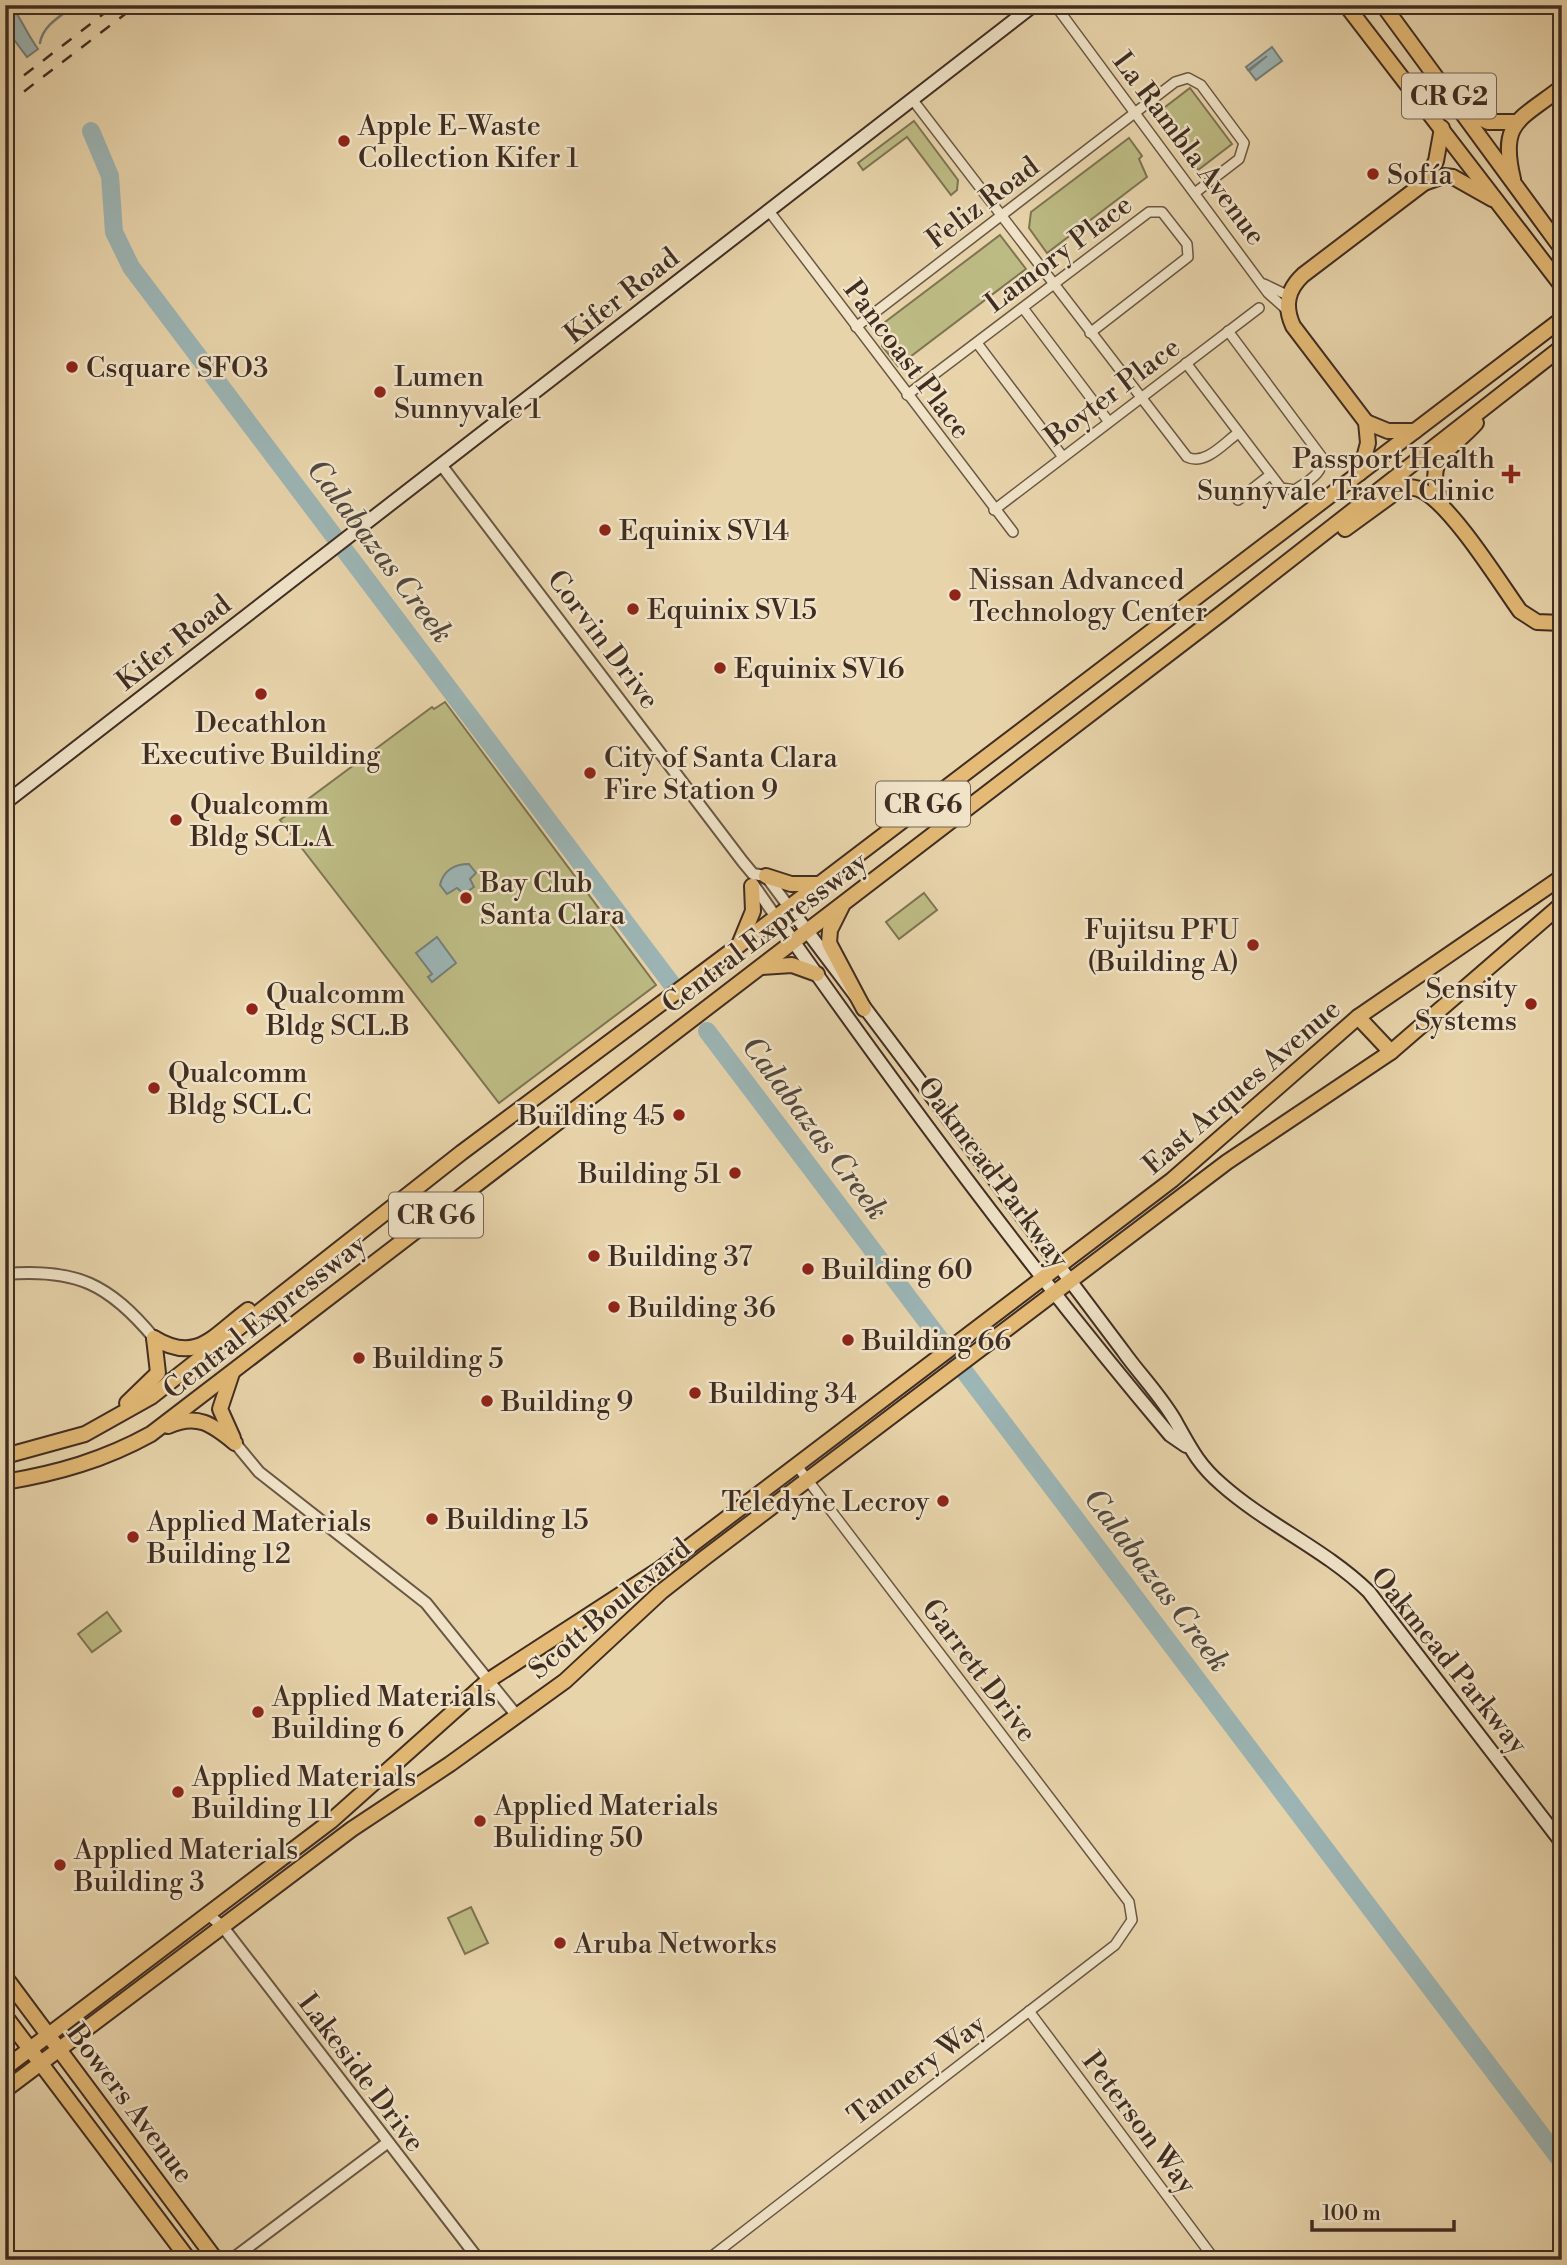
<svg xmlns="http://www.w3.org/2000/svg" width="1567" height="2265" font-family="'Libre Bodoni',serif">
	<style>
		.green { fill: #bdbb84; stroke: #7e7453; stroke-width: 2 }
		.water { fill: #9cb5b5; stroke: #777f7a; stroke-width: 2 }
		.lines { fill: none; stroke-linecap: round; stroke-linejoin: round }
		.stream { stroke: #777f7a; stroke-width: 2.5 }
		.river { stroke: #9cb5b5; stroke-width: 18 }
		.minor-casing { stroke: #6a5744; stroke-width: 12 }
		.tertiary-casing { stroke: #6a5744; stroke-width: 14 }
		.secondary-casing { stroke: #402d22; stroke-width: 16 }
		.primary-casing { stroke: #402d22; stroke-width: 18 }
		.trunk-casing { stroke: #402d22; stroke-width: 18 }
		.minor { stroke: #f0e3c8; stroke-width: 9 }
		.tertiary { stroke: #f0e3c8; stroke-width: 10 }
		.secondary { stroke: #f0e3c8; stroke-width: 12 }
		.primary { stroke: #e4ba76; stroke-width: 14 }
		.trunk { stroke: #e4ba76; stroke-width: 14 }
		.rail { stroke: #402d22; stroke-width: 2.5; stroke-dasharray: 12 12; stroke-linecap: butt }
		.poi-dot { fill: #8f2418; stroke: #f0e3c8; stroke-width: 2.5 }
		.labels { text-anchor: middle; stroke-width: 5; stroke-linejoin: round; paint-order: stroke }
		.shield { fill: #f0e3c8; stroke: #756454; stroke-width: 2 }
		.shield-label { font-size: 26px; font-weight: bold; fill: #402d22 }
		.poi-label { font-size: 28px; fill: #402d22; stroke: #f0e3c8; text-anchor: start }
		.street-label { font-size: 28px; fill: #402d22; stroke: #f0e3c8 }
		.water-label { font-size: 30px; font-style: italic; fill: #52483f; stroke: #f0e3c8 }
	</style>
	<rect width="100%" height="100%" fill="#e8d4ab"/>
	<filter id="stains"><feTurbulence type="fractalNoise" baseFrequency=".00286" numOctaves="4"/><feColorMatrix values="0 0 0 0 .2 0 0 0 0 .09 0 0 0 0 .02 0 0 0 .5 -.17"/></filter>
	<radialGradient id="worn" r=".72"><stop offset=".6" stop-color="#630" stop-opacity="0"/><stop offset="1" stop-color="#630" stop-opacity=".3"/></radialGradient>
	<g class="green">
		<polygon points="1190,88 1232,144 1198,170 1156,114"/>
		<polygon points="914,121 958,180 957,190 951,195 907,137 863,170 858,163"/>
		<polygon points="1129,138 1142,156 1139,159 1147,177 1047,253 1029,228 1031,212"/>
		<polygon points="1000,235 1026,269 898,366 882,346 885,322"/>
		<polygon points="445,702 656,985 499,1103 280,820 432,707 434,709"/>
		<polygon points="924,893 937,910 899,939 886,922"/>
		<polygon points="107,1612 121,1631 92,1652 78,1634"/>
		<polygon points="471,1907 488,1943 465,1954 448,1918"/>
	</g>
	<g class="water">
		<path d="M5 5H11C22 20 27 34 38 49L27 57 15 41 5 36Z"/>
		<polygon points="1272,47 1282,61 1256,80 1249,71 1267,56 1248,70 1246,67"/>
		<path d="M469 864 476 873 470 879 474 887 464 894 457 888 447 894 440 885C443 871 454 864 469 864Z"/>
		<polygon points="437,937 456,963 432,982 428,977 432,974 416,953"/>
	</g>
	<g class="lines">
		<path class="stream" d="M40 43C43 25 61 16 75 5"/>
		<g class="river">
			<polyline points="91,131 110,176 114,232 131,267 671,983"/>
			<polyline points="707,1031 1562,2162"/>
		</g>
		<defs>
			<g id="minor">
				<polyline points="1055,5 1268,293 1288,311"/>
				<path d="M912 99 1187 457C1205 466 1224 443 1238 433"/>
				<polyline points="769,211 1013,532"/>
				<polyline points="1264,284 1289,296"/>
				<polyline points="1023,308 1109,422"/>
				<polyline points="856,327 1175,82 1188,78 1201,85 1244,143 1239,159 1196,192"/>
				<polyline points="977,343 1063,457"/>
				<path d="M1186 363 1281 488 1295 490C1306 482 1326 473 1321 456L1228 331"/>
				<polyline points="907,395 1149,212 1162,212 1187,244 1188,257 1090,333"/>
				<polyline points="1238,500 1270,475"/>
				<polyline points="994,510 1259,308"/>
				<polyline points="1029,2011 1215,2260"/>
				<polyline points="707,2260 1115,1945 1132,1920 1129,1902 797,1466"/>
			</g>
			<g id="tertiary">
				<polyline points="442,466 743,862 753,874 766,876 789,907"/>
				<polyline points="753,884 776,917"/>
				<path d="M5 1274C76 1268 109 1284 154 1338"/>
				<polyline points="235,1443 259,1472 426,1603 517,1716"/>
				<polyline points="208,1914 223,1927 479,2260"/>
				<polyline points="231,2260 387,2143"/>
			</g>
			<g id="secondary">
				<polyline points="5,803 1034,5"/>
				<path d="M789 907 1123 1351C1140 1375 1163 1398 1177 1424 1191 1449 1199 1465 1221 1484 1267 1525 1325 1549 1369 1592L1562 1843"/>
				<path d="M776 917C901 1094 1030 1269 1170 1435L1186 1446"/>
			</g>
			<g id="primary">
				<polyline points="1358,1017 1391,1052"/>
				<polyline points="5,1977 216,2260"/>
				<polyline points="5,2016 189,2260"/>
				<polyline points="5,2068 331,1821 489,1680 660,1569 1172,1180 1358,1017 1562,877"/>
				<polyline points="5,2090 352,1829 450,1764 565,1681 661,1592 703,1559 1227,1162 1391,1052 1562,904"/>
			</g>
			<g id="trunk">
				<polyline points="1346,5 1562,286"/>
				<polyline points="1383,5 1562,249"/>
				<polyline points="1462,109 1488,122 1516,122"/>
				<path d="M1513 179C1499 121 1520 120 1562 87"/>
				<polyline points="1424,183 1444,176 1453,177 1492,199"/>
				<path d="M1366 422 1293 326C1284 306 1287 290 1303 275L1424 183 1436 161 1442 128"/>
				<polyline points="1366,422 1388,431 1415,431"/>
				<polyline points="1360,473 1368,443 1366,422"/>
				<path d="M1442 503C1422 458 1449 453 1476 423"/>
				<path d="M1345 529 1400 489C1409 486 1417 487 1425 492 1455 511 1498 580 1520 611L1537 622 1562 623"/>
				<polyline points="766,876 791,884 819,884"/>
				<polyline points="842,906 830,930 829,943 864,1009"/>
				<polyline points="739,945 753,911 752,886"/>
				<polyline points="761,967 792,965 817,974"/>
				<path d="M154 1338C197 1364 213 1336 248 1310"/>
				<polyline points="232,1373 220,1409 233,1438"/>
				<polyline points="127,1403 158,1373 154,1338"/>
				<path d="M168 1426C197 1413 212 1424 235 1443"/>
				<polyline points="5,1456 85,1434 151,1397 461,1153 738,946 1562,319"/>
				<path d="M5 1482C58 1473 104 1460 151 1434L1222 613 1562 347"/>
			</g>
		</defs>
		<use href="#minor" class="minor-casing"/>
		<use href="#tertiary" class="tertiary-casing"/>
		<use href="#secondary" class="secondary-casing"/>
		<use href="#primary" class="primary-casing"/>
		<use href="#trunk" class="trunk-casing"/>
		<use href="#minor" class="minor"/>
		<use href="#tertiary" class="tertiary"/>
		<use href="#secondary" class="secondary"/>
		<use href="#primary" class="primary"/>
		<use href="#trunk" class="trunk"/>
		<g class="rail">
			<polyline points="5,90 115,5"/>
			<polyline points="5,106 137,5"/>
		</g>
	</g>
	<g class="poi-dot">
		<circle cx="344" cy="141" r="7"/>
		<circle cx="1373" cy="174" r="7"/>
		<circle cx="72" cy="367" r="7"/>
		<circle cx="380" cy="392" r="7"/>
		<path d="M1507.5 463.5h7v7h7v7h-7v7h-7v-7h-7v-7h7z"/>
		<circle cx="605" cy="530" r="7"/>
		<circle cx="955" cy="595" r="7"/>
		<circle cx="633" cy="609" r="7"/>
		<circle cx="720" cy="668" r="7"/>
		<circle cx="261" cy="694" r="7"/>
		<circle cx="590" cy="773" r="7"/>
		<circle cx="176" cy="820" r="7"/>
		<circle cx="466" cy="898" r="7"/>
		<circle cx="1253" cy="945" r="7"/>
		<circle cx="1531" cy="1004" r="7"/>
		<circle cx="252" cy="1009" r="7"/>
		<circle cx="154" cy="1088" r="7"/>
		<circle cx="679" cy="1115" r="7"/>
		<circle cx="735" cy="1173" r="7"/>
		<circle cx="594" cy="1256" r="7"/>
		<circle cx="808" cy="1269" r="7"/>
		<circle cx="614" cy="1307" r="7"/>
		<circle cx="848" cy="1340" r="7"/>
		<circle cx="359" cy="1358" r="7"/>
		<circle cx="695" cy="1393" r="7"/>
		<circle cx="487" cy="1401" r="7"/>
		<circle cx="943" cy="1501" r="7"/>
		<circle cx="432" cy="1519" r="7"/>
		<circle cx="133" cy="1537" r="7"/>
		<circle cx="258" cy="1712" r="7"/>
		<circle cx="178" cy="1792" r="7"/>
		<circle cx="480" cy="1821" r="7"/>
		<circle cx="60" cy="1865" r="7"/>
		<circle cx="560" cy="1943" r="7"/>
	</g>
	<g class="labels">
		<g class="shield">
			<rect x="1402" y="73.5" width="94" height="45" rx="5"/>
			<rect x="876" y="781.5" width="94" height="45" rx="5"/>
			<rect x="389" y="1192.5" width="94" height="45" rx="5"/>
		</g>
		<g class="shield-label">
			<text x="1449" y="105">CR G2</text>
			<text x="923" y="813">CR G6</text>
			<text x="436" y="1224">CR G6</text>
		</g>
		<g class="poi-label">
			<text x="358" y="135">Apple E-Waste<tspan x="358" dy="32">Collection Kifer 1</tspan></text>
			<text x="1387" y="184">Sofía</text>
			<text x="86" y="377">Csquare SFO3</text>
			<text x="394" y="386">Lumen<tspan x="394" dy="32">Sunnyvale 1</tspan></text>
			<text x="1495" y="468" text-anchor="end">Passport Health<tspan x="1495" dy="32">Sunnyvale Travel Clinic</tspan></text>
			<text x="619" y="540">Equinix SV14</text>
			<text x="969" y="589">Nissan Advanced<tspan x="969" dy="32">Technology Center</tspan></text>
			<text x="647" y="619">Equinix SV15</text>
			<text x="734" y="678">Equinix SV16</text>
			<text x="261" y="732" text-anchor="middle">Decathlon<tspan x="261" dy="32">Executive Building</tspan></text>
			<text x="604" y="767">City of Santa Clara<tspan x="604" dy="32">Fire Station 9</tspan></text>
			<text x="190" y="814">Qualcomm<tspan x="190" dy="32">Bldg SCL.A</tspan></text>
			<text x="480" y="892">Bay Club<tspan x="480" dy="32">Santa Clara</tspan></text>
			<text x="1239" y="939" text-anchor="end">Fujitsu PFU<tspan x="1239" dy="32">(Building A)</tspan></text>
			<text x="1517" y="998" text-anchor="end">Sensity<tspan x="1517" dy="32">Systems</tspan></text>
			<text x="266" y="1003">Qualcomm<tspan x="266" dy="32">Bldg SCL.B</tspan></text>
			<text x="168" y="1082">Qualcomm<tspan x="168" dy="32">Bldg SCL.C</tspan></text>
			<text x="665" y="1125" text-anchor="end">Building 45</text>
			<text x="721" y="1183" text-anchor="end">Building 51</text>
			<text x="608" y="1266">Building 37</text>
			<text x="822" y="1279">Building 60</text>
			<text x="628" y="1317">Building 36</text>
			<text x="862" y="1350">Building 66</text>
			<text x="373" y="1368">Building 5</text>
			<text x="709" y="1403">Building 34</text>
			<text x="501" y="1411">Building 9</text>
			<text x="929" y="1511" text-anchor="end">Teledyne Lecroy</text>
			<text x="446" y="1529">Building 15</text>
			<text x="147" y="1531">Applied Materials<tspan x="147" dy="32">Building 12</tspan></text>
			<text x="272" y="1706">Applied Materials<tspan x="272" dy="32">Building 6</tspan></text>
			<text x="192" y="1786">Applied Materials<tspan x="192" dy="32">Building 11</tspan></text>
			<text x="494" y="1815">Applied Materials<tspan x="494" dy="32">Buliding 50</tspan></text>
			<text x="74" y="1859">Applied Materials<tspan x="74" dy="32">Building 3</tspan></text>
			<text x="574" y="1953">Aruba Networks</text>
		</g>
		<g class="street-label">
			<text transform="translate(1190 148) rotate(53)" y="10">La Rambla Avenue</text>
			<text transform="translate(982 202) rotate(-37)" y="10">Feliz Road</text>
			<text transform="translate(1058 253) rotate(-37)" y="10">Lamory Place</text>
			<text transform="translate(621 295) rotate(-38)" y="10">Kifer Road</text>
			<text transform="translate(908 359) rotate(53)" y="10">Pancoast Place</text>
			<text transform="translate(1112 391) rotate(-37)" y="10">Boyter Place</text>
			<text transform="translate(604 639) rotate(53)" y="10">Corvin Drive</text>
			<text transform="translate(173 642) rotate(-38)" y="10">Kifer Road</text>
			<text transform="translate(764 932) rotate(-37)" y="10">Central Expressway</text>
			<text transform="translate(1241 1086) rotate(-41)" y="10">East Arques Avenue</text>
			<text transform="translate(994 1172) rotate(53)" y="10">Oakmead Parkway</text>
			<text transform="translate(264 1316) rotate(-38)" y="10">Central Expressway</text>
			<text transform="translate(609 1608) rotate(-40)" y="10">Scott Boulevard</text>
			<text transform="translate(1450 1660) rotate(51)" y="10">Oakmead Parkway</text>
			<text transform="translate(980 1670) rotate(53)" y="10">Garrett Drive</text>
			<text transform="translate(916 2069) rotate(-37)" y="10">Tannery Way</text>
			<text transform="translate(362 2072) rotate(53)" y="10">Lakeside Drive</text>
			<text transform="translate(131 2103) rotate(53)" y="10">Bowers Avenue</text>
			<text transform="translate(1140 2122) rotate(53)" y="10">Peterson Way</text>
		</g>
		<g class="water-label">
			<text transform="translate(380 551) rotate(53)" y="10">Calabazas Creek</text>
			<text transform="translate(815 1128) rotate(53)" y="10">Calabazas Creek</text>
			<text transform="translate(1157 1580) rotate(53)" y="10">Calabazas Creek</text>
		</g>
	</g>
	<rect width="1567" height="2265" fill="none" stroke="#e8d4ab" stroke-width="28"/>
	<rect x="7" y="7" width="1553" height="2251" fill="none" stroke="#402d22" stroke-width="3.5"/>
	<rect x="14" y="14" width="1539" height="2237" fill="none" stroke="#402d22" stroke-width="2"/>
	<path d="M1312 2220v10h142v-10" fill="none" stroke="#402d22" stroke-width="3.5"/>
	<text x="1322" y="2220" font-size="21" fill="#402d22" stroke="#f0e3c8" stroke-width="5" paint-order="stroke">100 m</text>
	<rect width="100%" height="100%" filter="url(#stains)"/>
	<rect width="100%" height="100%" fill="url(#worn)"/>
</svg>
